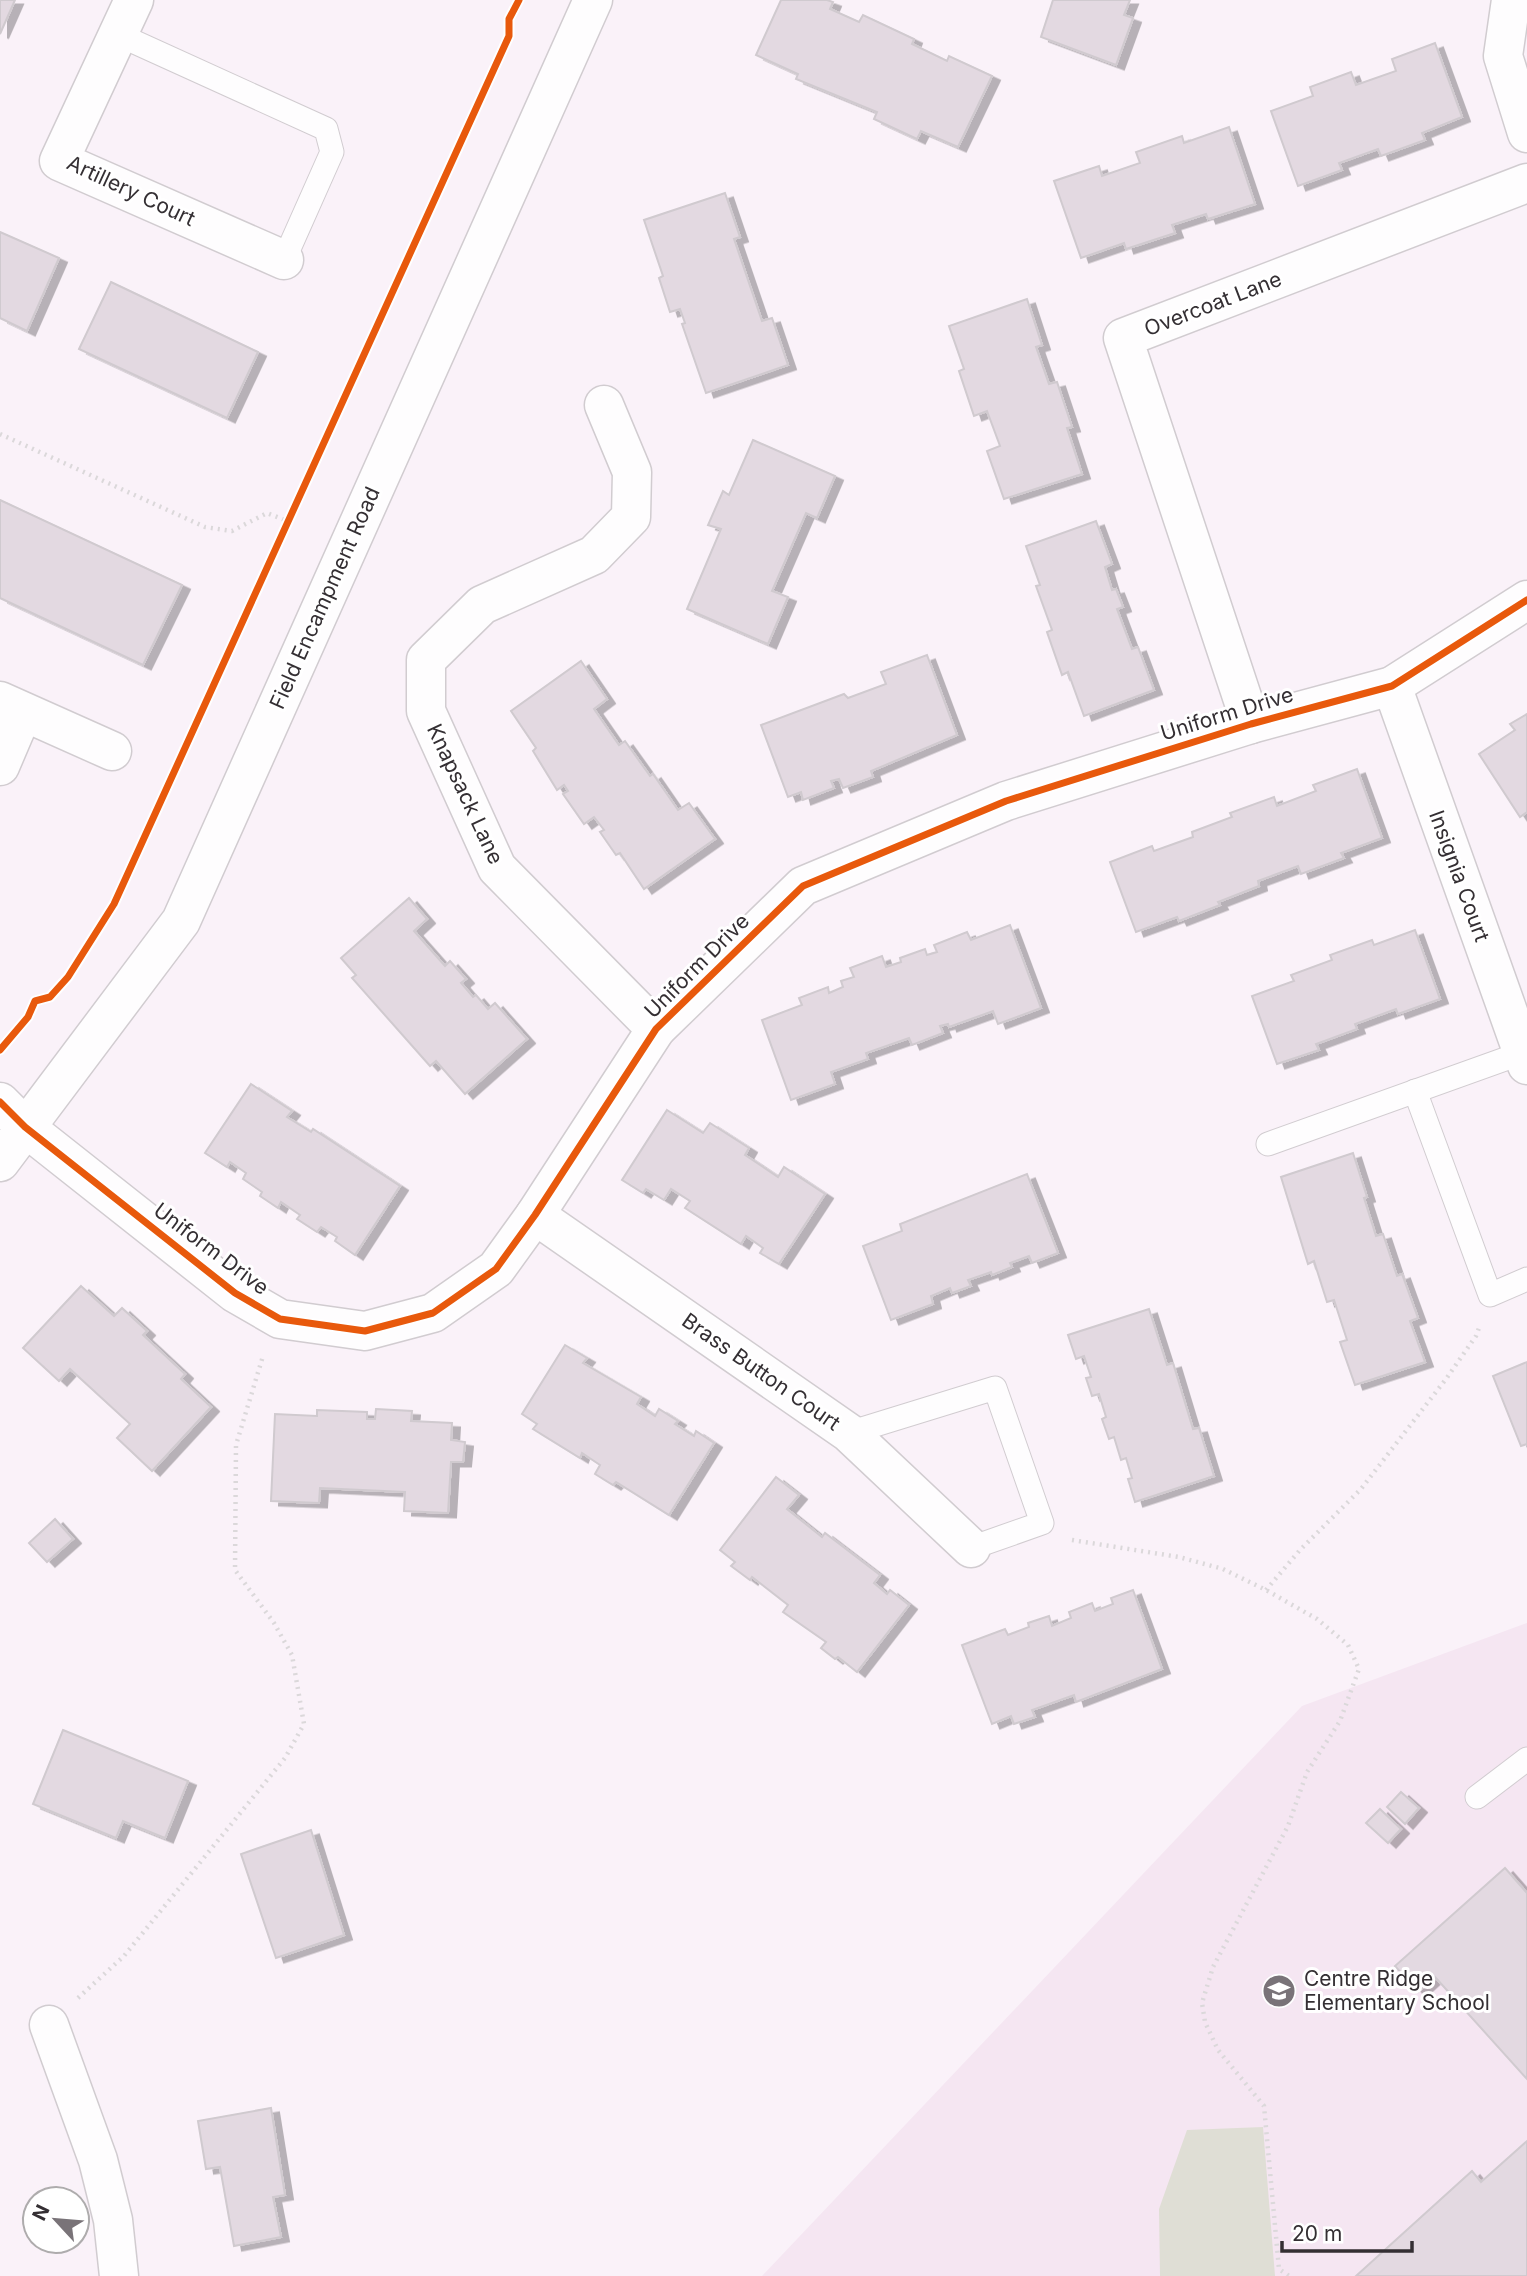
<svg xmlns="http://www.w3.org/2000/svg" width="1527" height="2276" font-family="Inter,sans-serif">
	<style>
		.built { fill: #f5e6f2 }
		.green { fill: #dfded5 }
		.building { fill: #e3d9e1; stroke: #d0cacf; stroke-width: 2; filter: url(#shadow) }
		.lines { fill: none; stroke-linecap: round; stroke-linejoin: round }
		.lane-casing { stroke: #d1ccd0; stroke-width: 25 }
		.street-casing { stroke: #d1ccd0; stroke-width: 41 }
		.secondary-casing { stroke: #d1ccd0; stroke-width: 41 }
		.path { stroke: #dbd8da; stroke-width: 4.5; stroke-dasharray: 2 5; stroke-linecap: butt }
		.lane { stroke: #fefdfe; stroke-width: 23 }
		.street { stroke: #fefdfe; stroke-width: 38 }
		.secondary { stroke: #fefdfe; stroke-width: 38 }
		.cycleway-casing { stroke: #fff; stroke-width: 11 }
		.cycleway { stroke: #e8590c; stroke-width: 7 }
		.labels { text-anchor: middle; stroke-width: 6; stroke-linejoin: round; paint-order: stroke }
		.street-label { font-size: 21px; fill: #342f33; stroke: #fff }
		.poi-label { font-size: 21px; fill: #342f33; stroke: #fff; text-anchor: start }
	</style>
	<defs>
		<filter id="shadow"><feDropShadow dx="8" dy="4.5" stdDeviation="0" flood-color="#0004"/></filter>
	</defs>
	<rect width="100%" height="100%" fill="#faf2f9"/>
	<polygon class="built" points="1527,1623 1527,2276 762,2276 1302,1706"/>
	<polygon class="green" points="1263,2127 1275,2276 1160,2276 1159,2209 1187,2130"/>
	<g class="building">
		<polygon points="0,0 15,0 0,34"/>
		<polygon points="781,0 827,0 833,2 830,9 859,22 863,15 914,39 912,44 947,61 949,56 992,76 958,147 921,131 917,139 874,119 877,112 796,79 798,74 756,55"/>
		<polygon points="1053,0 1130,0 1124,15 1133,18 1116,65 1041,37"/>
		<polygon points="1435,43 1462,117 1422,133 1425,140 1381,156 1378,149 1339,163 1342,170 1298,186 1271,111 1313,96 1310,87 1351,72 1356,85 1396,71 1392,59"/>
		<polygon points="1229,127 1255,204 1208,219 1206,214 1172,225 1175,233 1126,249 1124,243 1081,258 1054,181 1099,166 1102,176 1140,163 1136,152 1182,136 1184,143"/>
		<polygon points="725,193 740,237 734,239 762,321 772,318 788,365 706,393 682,324 685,323 680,309 670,312 659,278 663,276 644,220"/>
		<polygon points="0,232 59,258 27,331 0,318"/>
		<polygon points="111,282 258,352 227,418 79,349"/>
		<polygon points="1027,299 1042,345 1036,347 1049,384 1057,382 1072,427 1067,428 1082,474 1004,499 987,451 1000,446 987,411 974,416 959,371 964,369 949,326"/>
		<polygon points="753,440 835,476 817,518 806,513 772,591 788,597 768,644 687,609 721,529 708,525 723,491 729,495"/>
		<polygon points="0,500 182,585 143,665 0,598"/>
		<polygon points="1096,521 1112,564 1105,567 1112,590 1116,589 1123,607 1117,609 1132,649 1138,647 1154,690 1084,716 1068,672 1062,675 1047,632 1052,630 1036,586 1040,585 1026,546"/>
		<polygon points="927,655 957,735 871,771 873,777 843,788 839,779 831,781 834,788 803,800 801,792 788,797 761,725 844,694 848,698 886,684 881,672"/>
		<polygon points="581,661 607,699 594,709 619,745 625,741 650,776 653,774 678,810 689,803 715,839 644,889 620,853 616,855 600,832 604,830 594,817 584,824 563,794 568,791 564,785 557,790 533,751 536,748 511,711"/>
		<polygon points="1527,714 1527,812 1520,817 1479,754 1515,730 1510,724"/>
		<polygon points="1357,769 1382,838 1341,853 1344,858 1301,874 1298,866 1258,881 1259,886 1218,902 1220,905 1179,921 1177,917 1136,932 1110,862 1152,846 1154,851 1193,837 1192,832 1232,817 1230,813 1274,797 1277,806 1316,791 1313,785"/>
		<polygon points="409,898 427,919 414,931 445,966 450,961 466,979 461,983 473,997 476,995 488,1009 495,1003 527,1039 465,1094 436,1061 430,1066 352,978 356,975 341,958"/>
		<polygon points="1010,925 1041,1008 998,1024 993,1011 949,1027 948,1024 940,1026 943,1033 912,1045 909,1038 866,1053 868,1059 831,1072 835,1084 791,1100 762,1020 802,1005 799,998 828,987 829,993 843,987 841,981 854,977 850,968 882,956 886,967 901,962 900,958 925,949 927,955 937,952 934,945 967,932 971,940"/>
		<polygon points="1415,930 1440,999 1398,1014 1396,1009 1355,1024 1357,1029 1316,1044 1319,1050 1277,1064 1252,996 1294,981 1291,975 1332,960 1330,955 1372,940 1374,945"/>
		<polygon points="251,1084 292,1111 287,1117 311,1132 313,1129 400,1186 355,1255 335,1241 337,1237 321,1227 317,1232 297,1219 300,1215 281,1202 278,1208 260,1196 262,1192 243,1179 246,1173 230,1162 227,1167 205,1153"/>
		<polygon points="667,1110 703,1133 710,1123 749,1148 745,1155 778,1177 784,1167 825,1194 779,1264 760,1253 763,1248 746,1236 741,1244 685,1208 690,1201 671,1189 664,1200 646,1189 643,1193 622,1180"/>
		<polygon points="1353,1153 1367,1197 1364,1198 1376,1236 1383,1234 1397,1276 1402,1274 1418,1318 1410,1321 1425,1362 1355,1385 1340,1342 1347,1340 1334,1300 1327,1302 1314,1261 1308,1264 1281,1177"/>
		<polygon points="1027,1174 1058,1253 1032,1263 1029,1256 1010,1263 1012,1267 992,1275 991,1272 968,1280 971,1286 952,1293 950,1288 931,1296 933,1304 891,1320 863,1246 902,1231 900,1224"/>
		<polygon points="81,1286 114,1316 122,1308 147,1331 143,1335 185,1374 181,1379 211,1407 152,1471 117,1438 130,1424 70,1369 59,1381 23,1348"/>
		<polygon points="1149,1309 1167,1365 1173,1363 1193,1429 1199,1428 1214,1476 1135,1502 1128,1479 1132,1478 1126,1458 1121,1460 1114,1437 1109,1439 1102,1419 1106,1417 1099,1394 1092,1396 1086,1378 1091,1377 1084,1356 1076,1359 1068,1335"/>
		<polygon points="565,1345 587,1358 583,1363 641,1397 637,1404 655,1416 659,1409 678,1421 675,1424 694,1436 696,1431 714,1443 669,1515 616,1482 613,1485 595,1474 600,1465 582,1453 580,1458 533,1429 537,1424 522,1414"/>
		<polygon points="1527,1362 1527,1444 1521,1446 1493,1376"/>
		<polygon points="376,1409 412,1411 411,1421 452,1423 451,1440 465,1442 463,1462 451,1462 448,1513 404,1511 405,1492 320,1488 319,1503 271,1501 275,1414 317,1416 317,1410 367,1412 367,1419 375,1419"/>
		<polygon points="776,1477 799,1495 787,1509 822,1537 825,1533 880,1575 874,1583 887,1594 890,1590 909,1605 857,1672 838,1657 835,1659 821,1648 826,1642 783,1612 788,1605 752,1577 750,1580 731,1566 735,1562 720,1550"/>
		<polygon points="55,1519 73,1539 47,1562 29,1543"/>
		<polygon points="1133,1590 1162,1669 1076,1702 1074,1695 1032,1710 1035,1717 1014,1724 1011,1716 992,1724 962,1645 1005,1629 1008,1635 1029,1627 1028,1623 1049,1616 1052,1626 1071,1618 1069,1612 1092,1603 1095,1611 1113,1604 1111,1598"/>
		<polygon points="63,1730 188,1781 165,1838 123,1821 116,1838 33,1804"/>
		<polygon points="1401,1792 1419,1808 1405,1824 1387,1807"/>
		<polygon points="1380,1809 1401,1829 1388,1843 1366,1823"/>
		<polygon points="311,1830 344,1935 276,1958 241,1854"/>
		<polygon points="1505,1868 1527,1893 1527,2079 1435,1977 1418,1992 1395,1966"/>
		<polygon points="271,2108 285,2195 273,2197 281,2237 234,2246 220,2167 206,2169 198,2121"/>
		<polygon points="1527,2141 1527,2276 1356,2276 1472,2171 1481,2182"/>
	</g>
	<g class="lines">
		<defs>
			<g id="lane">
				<polyline points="117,34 326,129 332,152 284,260"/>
				<polyline points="1415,1091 1490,1295 1527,1279"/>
				<polyline points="1268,1144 1522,1053"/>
				<polyline points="849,1433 995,1388 1042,1523 971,1548"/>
				<polyline points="1477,1797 1527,1759"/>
			</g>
			<g id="street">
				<polyline points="134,0 59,161 284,260"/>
				<polyline points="1511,0 1503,56 1527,133"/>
				<polyline points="604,405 632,472 631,517 594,555 482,605 426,660 426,711 497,868 656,1029"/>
				<polyline points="1392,686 1527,1065"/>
				<polyline points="0,701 112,751"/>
				<polyline points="1251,724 1123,338 1527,183"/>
				<polyline points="0,766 23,712"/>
				<polyline points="0,1102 25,1127 235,1293 280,1319 365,1331 433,1313 496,1269 535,1215 656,1029 803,886 1006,801 1251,724 1392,686 1527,600"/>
				<polyline points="535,1215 849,1433 971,1548"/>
				<polyline points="49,2025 98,2160 113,2220 119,2276"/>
			</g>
			<polyline id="secondary" points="0,1162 181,921 593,0"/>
		</defs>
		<use href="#lane" class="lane-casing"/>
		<use href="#street" class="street-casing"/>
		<use href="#secondary" class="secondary-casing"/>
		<g class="path">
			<polyline points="0,434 205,527 232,531 267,513 287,521"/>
			<polyline points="1072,1540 1179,1557 1223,1569 1266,1590 1317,1619 1348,1645 1359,1669 1340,1721 1307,1772 1288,1826 1213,1967 1202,2003 1205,2022 1218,2050 1264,2106 1279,2269 1289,2276"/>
			<polyline points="1266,1590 1300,1550 1361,1489 1446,1379 1476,1336 1479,1328"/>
			<polyline points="78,1998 124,1956 285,1758 304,1724 292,1655 274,1623 235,1570 236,1445 263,1356"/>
		</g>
		<use href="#lane" class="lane"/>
		<use href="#street" class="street"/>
		<use href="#secondary" class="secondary"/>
		<defs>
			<g id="cycleway">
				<polyline points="0,1050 28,1017 35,1001 50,997 68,977 114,904 509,36 509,19 519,0"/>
				<polyline points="0,1102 25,1127 235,1293 280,1319 365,1331 433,1313 496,1269 535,1215 656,1029 803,886 1006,801 1251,724 1392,686 1527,600"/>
			</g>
		</defs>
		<use href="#cycleway" class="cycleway-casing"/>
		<use href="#cycleway" class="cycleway"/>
	</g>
	<defs>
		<symbol id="school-disc" viewBox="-11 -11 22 22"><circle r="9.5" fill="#797378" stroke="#fff"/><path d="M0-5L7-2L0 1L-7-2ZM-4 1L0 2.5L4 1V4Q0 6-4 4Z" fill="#fff"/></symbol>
	</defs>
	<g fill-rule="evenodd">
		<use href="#school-disc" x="1260" y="1972" width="38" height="38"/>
	</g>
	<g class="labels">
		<g class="street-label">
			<text transform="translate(131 191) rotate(25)" y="7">Artillery Court</text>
			<text transform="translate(1213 304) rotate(-21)" y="7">Overcoat Lane</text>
			<text transform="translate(325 598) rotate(-66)" y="7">Field Encampment Road</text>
			<text transform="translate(1227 714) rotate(-17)" y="7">Uniform Drive</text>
			<text transform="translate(465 794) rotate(65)" y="7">Knapsack Lane</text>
			<text transform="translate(1459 876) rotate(70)" y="7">Insignia Court</text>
			<text transform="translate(697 966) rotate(-45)" y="7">Uniform Drive</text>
			<text transform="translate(211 1249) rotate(37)" y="7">Uniform Drive</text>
			<text transform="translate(761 1372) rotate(35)" y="7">Brass Button Court</text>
		</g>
		<g class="poi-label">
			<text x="1304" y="1986">Centre Ridge<tspan x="1304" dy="24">Elementary School</tspan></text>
		</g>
	</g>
	<g transform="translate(56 2220) rotate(296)"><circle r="33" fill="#ffffff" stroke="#aeacad" stroke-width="2"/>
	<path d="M0-5L12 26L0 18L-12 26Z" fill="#797378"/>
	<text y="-10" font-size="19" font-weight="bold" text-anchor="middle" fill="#342f33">N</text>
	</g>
	<path d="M1282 2241v10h130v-10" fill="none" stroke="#342f33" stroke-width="3.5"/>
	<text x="1292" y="2241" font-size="21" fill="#342f33" stroke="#ffffff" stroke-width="5" paint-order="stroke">20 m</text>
</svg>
